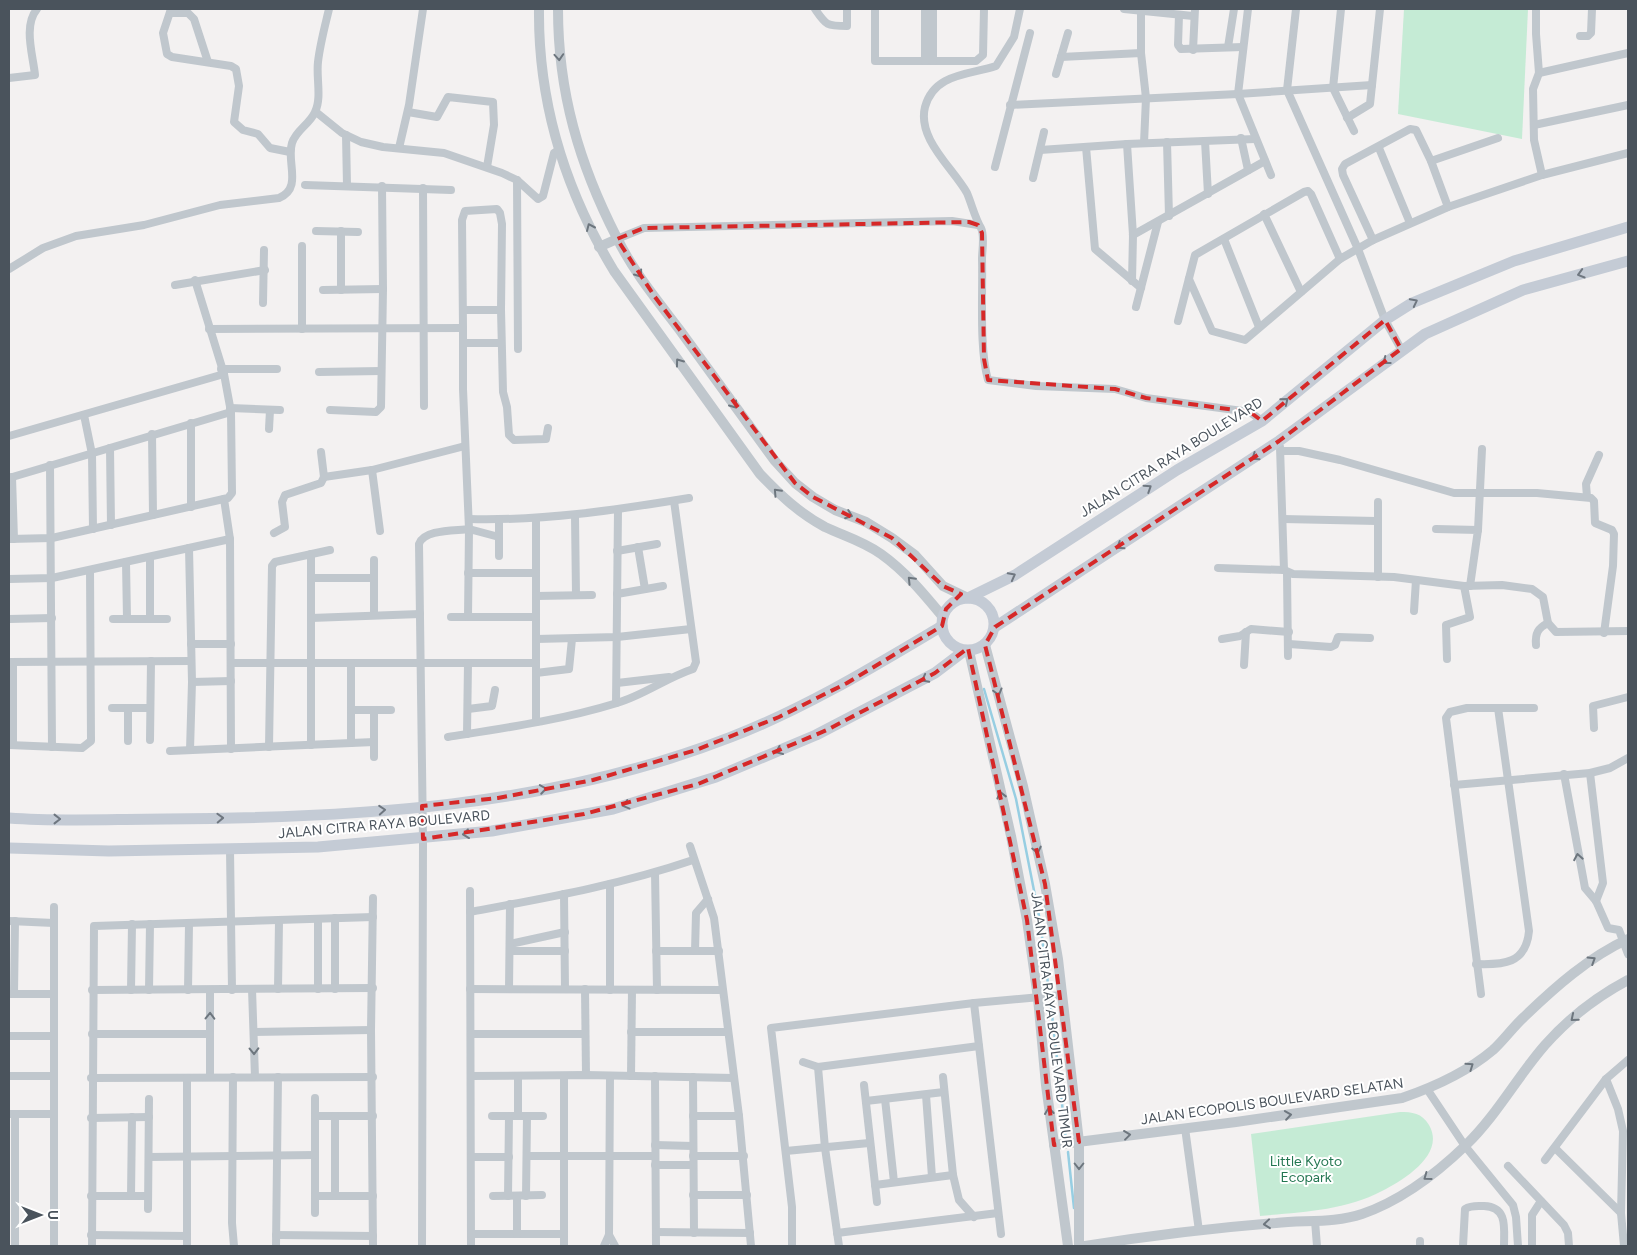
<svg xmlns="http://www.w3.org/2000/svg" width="1637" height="1255" font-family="Figtree,sans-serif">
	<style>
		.green { fill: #c5ebd5 }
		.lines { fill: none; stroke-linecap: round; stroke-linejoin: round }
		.stream { stroke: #97cee2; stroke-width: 2.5 }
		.minor { stroke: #c0c7cd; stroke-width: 8 }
		.tertiary { stroke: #c0c7cd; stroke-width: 10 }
		.secondary { stroke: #c4cbd5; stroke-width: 11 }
		.oneway { stroke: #6d767e }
		.oneway2 { stroke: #6f7780 }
		.marked { fill: none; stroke: #d62828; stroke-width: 4; stroke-dasharray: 10 6; stroke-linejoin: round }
		.labels { text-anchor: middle; stroke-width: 4; stroke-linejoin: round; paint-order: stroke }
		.street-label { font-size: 14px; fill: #4a535c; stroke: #fff }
		.park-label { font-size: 14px; fill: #237651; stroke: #fff }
	</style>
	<rect width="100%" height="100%" fill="#f3f1f1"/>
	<g class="green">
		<polygon points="1404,9 1528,9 1522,139 1398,114"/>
		<path d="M1400 1112C1412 1112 1422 1113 1429 1125 1446 1154 1404 1180 1382 1191 1344 1211 1301 1212 1260 1216L1251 1134Z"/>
	</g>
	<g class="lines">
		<g class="stream">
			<polyline points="984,689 1016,799 1040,921 1049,992"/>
			<polyline points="1051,1006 1066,1139"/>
			<polyline points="1068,1152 1074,1208"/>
		</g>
		<g class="minor">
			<polyline points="171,9 163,33 167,54 172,57 231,66 236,69 239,86 234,122 243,130 258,134 270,148 290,152"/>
			<path d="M815 9C826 25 826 26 847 26V9"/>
			<polyline points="875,9 875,61 976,61 983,55 984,9"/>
			<polyline points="925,9 925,61"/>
			<path d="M1020 9 1014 37 996 66C969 75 934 73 925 107 917 139 953 168 967 193 972 205 975 218 981 228 985 236 982 250 982 259 983 293 979 348 988 380L1036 386 1115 389 1146 398 1250 412 1262 421"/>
			<polyline points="1124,9 1193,16"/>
			<polyline points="1248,9 1238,94 1271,175"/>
			<polyline points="1296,9 1287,90 1358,249 1385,320 1401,349"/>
			<polyline points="1341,9 1333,88 1354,131"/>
			<polyline points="1536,9 1536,34 1539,73 1533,89 1534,140 1542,175"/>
			<polyline points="1141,11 1141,53 1146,98 1144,143"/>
			<polyline points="170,13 188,13 194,19 208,62"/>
			<polyline points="1179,15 1178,45 1181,49 1243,47"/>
			<polyline points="1580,36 1588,36 1591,33 1592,9"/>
			<polyline points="1228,47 1234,9"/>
			<polyline points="1193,50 1195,9"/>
			<polyline points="1061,57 1141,53"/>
			<polyline points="933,61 933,9"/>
			<polyline points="1539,73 1628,53"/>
			<polyline points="1056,74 1068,33"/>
			<path d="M9 78 35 75C33 55 23 26 37 9"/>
			<polyline points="1010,105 1238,94 1372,85"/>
			<polyline points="316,112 342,133 361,142 383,147 444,153 502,173 517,180 538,199 543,196 554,153 559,150"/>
			<polyline points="408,112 437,117 448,97 493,102 494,125 487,167"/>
			<polyline points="1347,118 1370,104 1380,9"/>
			<polyline points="1534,125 1628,105"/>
			<polyline points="346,135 347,186"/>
			<polyline points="1241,138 1248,170"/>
			<polyline points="1205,141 1208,194"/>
			<polyline points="1167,142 1169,216"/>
			<polyline points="1127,144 1133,235 1132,281"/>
			<polyline points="1086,147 1095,249 1141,288"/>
			<polyline points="399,148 409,105 423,9"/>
			<polyline points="1379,148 1410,223"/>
			<polyline points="1040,150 1127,144 1255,139"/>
			<polyline points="1431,161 1498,138"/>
			<polyline points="995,167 1030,33"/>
			<polyline points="1033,178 1044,132"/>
			<polyline points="517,180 518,349"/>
			<polyline points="305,185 451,190"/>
			<polyline points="423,188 424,406"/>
			<polyline points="1264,214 1301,292"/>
			<polyline points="316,231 358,232"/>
			<polyline points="1133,235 1265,161"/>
			<polyline points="617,239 644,228 952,221 978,225"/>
			<polyline points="1224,239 1259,327"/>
			<polyline points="1373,240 1343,175 1342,169 1345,164 1410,129 1416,130 1431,161 1448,207"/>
			<polyline points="302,246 302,329"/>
			<path d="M9 269 43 248 76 236 144 225 220 205 279 198C303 188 286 162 292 143 296 130 310 124 315 112 322 98 316 77 318 62 320 44 325 26 329 9"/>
			<polyline points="1189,279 1212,331 1245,340 1340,259 1373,240 1448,207 1542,175 1628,153"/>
			<polyline points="175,285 265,270"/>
			<polyline points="323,290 383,289"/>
			<polyline points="341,290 341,231"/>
			<polyline points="263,303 264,250"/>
			<polyline points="1136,307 1158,222"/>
			<polyline points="501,310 503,392 507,407 509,435 514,440 546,439 548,428"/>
			<polyline points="1178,321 1195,255 1304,192 1308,191 1311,194 1340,259"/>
			<polyline points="209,329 463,328"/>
			<polyline points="464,343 501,343"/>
			<polyline points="221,369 277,369"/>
			<polyline points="319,372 381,371"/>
			<polyline points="230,408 280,410"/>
			<polyline points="330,410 376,412 381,407 383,289 382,186"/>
			<polyline points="84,415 92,454 93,529"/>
			<polyline points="269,429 270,410"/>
			<polyline points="152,434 153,515"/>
			<polyline points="9,436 224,374"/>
			<polyline points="1280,447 1284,570"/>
			<polyline points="110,448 111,525"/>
			<polyline points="1281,451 1299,451 1340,460 1454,493 1537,493 1591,498 1594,501 1595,523 1612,530 1614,534 1613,566 1604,633"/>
			<polyline points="321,452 324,477 372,470 465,446"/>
			<polyline points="50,465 52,747"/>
			<polyline points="372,470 380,531"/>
			<polyline points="12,477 14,539"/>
			<polyline points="9,478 231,412"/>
			<polyline points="1587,497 1586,484 1599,455"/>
			<polyline points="224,499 230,539"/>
			<polyline points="1378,502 1378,577"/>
			<polyline points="191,507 191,423"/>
			<polyline points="575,516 576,595"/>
			<path d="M469 519C544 521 616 510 689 498"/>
			<polyline points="536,519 536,722"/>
			<polyline points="1283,519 1377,521"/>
			<polyline points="1436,529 1478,530 1470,586"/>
			<polyline points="1478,530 1482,449"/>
			<polyline points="274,533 285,527 282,502 285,495 321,483 324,477"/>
			<polyline points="9,539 52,538 228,498 232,493 231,412 224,374 195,280"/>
			<polyline points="638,547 645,589"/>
			<polyline points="189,548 192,682 190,750"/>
			<polyline points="617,551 657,544"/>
			<polyline points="311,554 311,745"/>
			<polyline points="499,556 499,520"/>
			<polyline points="150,557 150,619"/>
			<polyline points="126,562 127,619"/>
			<polyline points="1218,568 1284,570 1293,574 1394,577 1464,586 1502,585 1532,589 1543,597 1548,623 1556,632 1628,631"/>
			<polyline points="468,573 536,573"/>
			<polyline points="1287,573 1288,656"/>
			<polyline points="311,578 374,578"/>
			<polyline points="9,579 52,578 230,539 231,749"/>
			<polyline points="617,594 663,586"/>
			<polyline points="536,596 592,595"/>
			<polyline points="1414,611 1416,580"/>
			<polyline points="374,615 374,560"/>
			<polyline points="451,617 536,617"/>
			<polyline points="468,617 469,529 499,537"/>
			<polyline points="311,618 420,614"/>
			<polyline points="9,619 52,618"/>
			<polyline points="113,619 167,619"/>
			<polyline points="536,639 617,637 691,629"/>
			<polyline points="1222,639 1240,636 1251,629 1289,632"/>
			<polyline points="191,644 231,644"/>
			<polyline points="1289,644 1331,647 1335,645 1338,637 1370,638"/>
			<path d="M1536 645C1535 633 1538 628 1548 623"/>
			<polyline points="1447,659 1446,625 1470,617 1464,586"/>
			<polyline points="9,662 191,661"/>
			<polyline points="231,663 536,663"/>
			<polyline points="351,663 351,743"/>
			<polyline points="1244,665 1246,632"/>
			<polyline points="536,673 569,669 572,639"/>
			<polyline points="192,682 231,681"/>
			<polyline points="617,683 669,677"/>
			<polyline points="616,703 618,510"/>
			<polyline points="112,708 150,708"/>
			<polyline points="9,709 13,709 13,662"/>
			<polyline points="468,709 492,706 495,690"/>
			<polyline points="351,710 391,710"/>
			<polyline points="1594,728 1593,706 1628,697"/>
			<polyline points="467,734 468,663"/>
			<path d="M448 737C505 728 562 720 617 703 644 695 666 678 693 669L696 662 674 501"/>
			<polyline points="150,740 151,661"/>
			<polyline points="128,741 128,708"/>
			<polyline points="9,745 82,748 91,741 90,570"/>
			<polyline points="13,745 13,709"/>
			<polyline points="269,747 272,566 275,562 330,550"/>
			<polyline points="170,751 374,742"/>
			<polyline points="374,757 374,710"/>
			<polyline points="1590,773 1603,883 1596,901"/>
			<polyline points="1564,774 1585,888 1596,901 1608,928 1619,930 1628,954"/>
			<polyline points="1454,785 1590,773 1610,768 1628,758"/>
			<polyline points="690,846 714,918 739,1116 751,1246"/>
			<polyline points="230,850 232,990"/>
			<polyline points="655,873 657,990"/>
			<polyline points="610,884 610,990"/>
			<polyline points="470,891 471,1246"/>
			<polyline points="564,894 565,989"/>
			<polyline points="373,898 371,1030 373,1246"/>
			<path d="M470 912C545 898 620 885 693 860"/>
			<polyline points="335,918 335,989"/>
			<polyline points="318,919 318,989"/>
			<polyline points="9,921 54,923"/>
			<polyline points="510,944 565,932"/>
			<polyline points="510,951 565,951"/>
			<polyline points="656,951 719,951"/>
			<polyline points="695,951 696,913 708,899"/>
			<path d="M1476 964C1503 965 1526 964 1529 931L1498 708"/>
			<polyline points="252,989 255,1077"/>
			<polyline points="278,989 279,921"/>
			<polyline points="470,989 722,990"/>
			<polyline points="509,989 510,904"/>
			<polyline points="585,989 586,1075"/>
			<polyline points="92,990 373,988"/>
			<polyline points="131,990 132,924"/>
			<polyline points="149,990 150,924"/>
			<polyline points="188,990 189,924"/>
			<polyline points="210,990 210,1077"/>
			<polyline points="9,994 54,994"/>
			<polyline points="14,994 15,921"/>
			<polyline points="1481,994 1446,718 1450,712 1467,708 1534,708"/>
			<polyline points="974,1003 1001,1234"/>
			<polyline points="254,1032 371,1030"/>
			<polyline points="631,1032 728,1032"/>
			<polyline points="92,1034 210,1034"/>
			<polyline points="471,1034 585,1034"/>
			<polyline points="9,1036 54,1036"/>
			<polyline points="803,1062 818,1067 979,1046"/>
			<polyline points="818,1067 825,1148 839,1246"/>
			<polyline points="9,1076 54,1076"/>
			<polyline points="471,1076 586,1075 734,1078"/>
			<polyline points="518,1076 518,1116"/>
			<polyline points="564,1076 564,1246"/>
			<polyline points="631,1076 632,990"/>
			<polyline points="655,1076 656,1246"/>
			<polyline points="233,1077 232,1223 234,1246"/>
			<polyline points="693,1077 694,1233"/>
			<polyline points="943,1077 953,1175 959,1200 974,1217"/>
			<polyline points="91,1078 373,1077"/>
			<polyline points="187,1078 187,1246"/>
			<polyline points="1606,1079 1618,1109 1623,1131 1621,1213"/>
			<polyline points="864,1085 877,1202"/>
			<polyline points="1427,1089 1465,1146 1513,1205 1516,1217 1518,1246"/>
			<polyline points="926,1095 932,1177"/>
			<polyline points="315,1098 315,1213"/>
			<polyline points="885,1099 894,1182"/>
			<polyline points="866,1101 944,1092"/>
			<polyline points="9,1114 54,1114"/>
			<polyline points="315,1116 373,1116"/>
			<polyline points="335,1116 335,1196"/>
			<polyline points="492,1116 543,1116"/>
			<polyline points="693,1116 739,1116"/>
			<polyline points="91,1118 149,1117"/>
			<polyline points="1185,1128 1199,1231"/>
			<polyline points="655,1145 693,1146"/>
			<polyline points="1555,1148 1621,1213 1624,1246"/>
			<polyline points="786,1151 869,1143"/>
			<polyline points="527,1156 655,1156"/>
			<polyline points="693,1156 744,1156"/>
			<polyline points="149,1157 315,1155"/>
			<polyline points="471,1157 509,1157"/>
			<polyline points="1545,1160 1606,1079 1628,1060"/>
			<polyline points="655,1165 693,1165"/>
			<polyline points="1508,1166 1564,1225 1568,1233 1569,1246"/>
			<polyline points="875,1185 953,1175"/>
			<polyline points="693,1195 747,1195"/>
			<polyline points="91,1196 148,1196"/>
			<polyline points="131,1196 132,1117"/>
			<polyline points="315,1196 373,1196"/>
			<polyline points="493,1196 542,1195"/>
			<polyline points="508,1196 509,1116"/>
			<polyline points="526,1196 527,1116"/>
			<polyline points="148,1209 149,1099"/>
			<polyline points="1315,1221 1317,1246"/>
			<polyline points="656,1232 750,1233"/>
			<polyline points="837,1233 998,1213"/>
			<polyline points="471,1234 564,1234"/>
			<polyline points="517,1234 517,1196"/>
			<polyline points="91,1235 187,1236"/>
			<polyline points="276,1235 373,1236"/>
			<polyline points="609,1235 615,1246"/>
			<polyline points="1420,1241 1420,1246"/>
			<polyline points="15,1246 15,1114"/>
			<polyline points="54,1246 54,907"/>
			<polyline points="92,1246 94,926 373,917"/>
			<polyline points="276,1246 278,1077"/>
			<path d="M422 1246 423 839 419 544C424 529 456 531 469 529L463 389V328L462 220 465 211 497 209 500 213 502 224 501 310H463"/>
			<polyline points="604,1246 609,1235 610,1076"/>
			<polyline points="792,1246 792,1207 771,1028 974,1003 1062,995"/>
			<path d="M1463 1246 1465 1209C1471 1205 1477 1206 1484 1206 1508 1207 1504 1228 1504 1246"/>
			<polyline points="1532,1246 1532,1215 1541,1201"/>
		</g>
		<g class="tertiary">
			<path d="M539 9C538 104 565 190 614 271L760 474C780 495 799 513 825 527 844 536 863 541 881 554 905 571 924 594 943 617"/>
			<path d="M558 9C558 92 579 164 617 238 633 271 657 300 679 329 711 373 743 417 775 461L795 483 813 497 835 510 866 522 892 538 915 555 943 586 968 598"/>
			<polyline points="599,247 617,239"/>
			<polyline points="985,645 1023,786 1045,884 1058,959 1079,1142 1079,1246"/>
			<polyline points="969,651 1011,836 1027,920 1038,998 1046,1085 1068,1246"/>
			<path d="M1054 1145 1236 1122 1402 1098C1434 1087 1467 1072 1493 1050 1504 1040 1513 1027 1524 1017 1555 987 1589 957 1628 939"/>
			<path d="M1085 1246C1148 1236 1212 1228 1276 1223 1305 1220 1335 1223 1362 1214 1400 1201 1437 1173 1466 1145 1497 1115 1517 1077 1545 1045 1568 1019 1598 996 1628 980"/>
		</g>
		<g class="secondary">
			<circle cx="968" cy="624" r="26"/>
			<polyline points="968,598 1015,575 1177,470 1262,421 1385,320 1412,303 1514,261 1628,227"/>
			<polyline points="995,627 1279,441 1425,334 1523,290 1628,261"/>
			<path d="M9 818C60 822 113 819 165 819 355 818 552 807 731 737 806 708 873 667 942 626"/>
			<polyline points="9,848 109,851 318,847 492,831 613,809 716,777 816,735 935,673 964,651"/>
		</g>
	</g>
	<defs><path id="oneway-chevron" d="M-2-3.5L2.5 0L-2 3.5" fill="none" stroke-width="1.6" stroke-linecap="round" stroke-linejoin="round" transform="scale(1.25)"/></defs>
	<g class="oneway">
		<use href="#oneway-chevron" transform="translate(559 57) rotate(86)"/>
		<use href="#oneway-chevron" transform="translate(590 227) rotate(-114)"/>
		<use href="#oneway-chevron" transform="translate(639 274) rotate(55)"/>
		<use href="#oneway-chevron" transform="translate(679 362) rotate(-126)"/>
		<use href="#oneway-chevron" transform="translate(734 405) rotate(54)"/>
		<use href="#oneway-chevron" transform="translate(777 492) rotate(-133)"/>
		<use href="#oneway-chevron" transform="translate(849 515) rotate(21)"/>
		<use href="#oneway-chevron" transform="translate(911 580) rotate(-134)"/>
		<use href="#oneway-chevron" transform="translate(998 692) rotate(75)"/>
		<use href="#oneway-chevron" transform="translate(1001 795) rotate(-104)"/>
		<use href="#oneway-chevron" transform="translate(1037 850) rotate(77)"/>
		<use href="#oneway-chevron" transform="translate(1578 857) rotate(-100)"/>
		<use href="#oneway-chevron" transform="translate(1592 960) rotate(-32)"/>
		<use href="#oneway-chevron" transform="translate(210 1016) rotate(-89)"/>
		<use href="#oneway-chevron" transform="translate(1574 1018) rotate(140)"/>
		<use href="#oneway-chevron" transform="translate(254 1051) rotate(89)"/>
		<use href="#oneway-chevron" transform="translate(1470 1066) rotate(-35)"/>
		<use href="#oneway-chevron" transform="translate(1049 1111) rotate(-97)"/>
		<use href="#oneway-chevron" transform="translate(1288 1115) rotate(-8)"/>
		<use href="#oneway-chevron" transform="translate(1127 1135) rotate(-7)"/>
		<use href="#oneway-chevron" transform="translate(1079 1166) rotate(90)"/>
		<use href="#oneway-chevron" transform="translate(1427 1177) rotate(144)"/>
		<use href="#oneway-chevron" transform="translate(1267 1224) rotate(174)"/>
	</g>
	<g class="oneway2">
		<use href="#oneway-chevron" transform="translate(1581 274) rotate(164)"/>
		<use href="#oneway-chevron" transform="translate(1414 302) rotate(-27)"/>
		<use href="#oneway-chevron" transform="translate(1386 361) rotate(142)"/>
		<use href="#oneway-chevron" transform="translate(1285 401) rotate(-39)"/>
		<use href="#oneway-chevron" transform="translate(1255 457) rotate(146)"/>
		<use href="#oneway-chevron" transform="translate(1148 488) rotate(-33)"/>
		<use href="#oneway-chevron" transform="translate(1120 546) rotate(147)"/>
		<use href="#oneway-chevron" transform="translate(1012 576) rotate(-28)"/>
		<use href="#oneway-chevron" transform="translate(925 679) rotate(152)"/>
		<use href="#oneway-chevron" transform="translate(779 751) rotate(156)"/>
		<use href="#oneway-chevron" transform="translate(543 789) rotate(-9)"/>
		<use href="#oneway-chevron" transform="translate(626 805) rotate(165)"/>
		<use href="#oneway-chevron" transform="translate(382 810) rotate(-4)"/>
		<use href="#oneway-chevron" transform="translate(220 818) rotate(-2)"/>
		<use href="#oneway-chevron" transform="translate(57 819)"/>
		<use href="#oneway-chevron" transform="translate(466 834) rotate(173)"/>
	</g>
	<path class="marked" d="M969 222 978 225 982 233 984 359 988 380 1115 389 1146 398 1250 412 1262 421 1385 320 1401 349 1279 441 995 627 985 645 1045 884 1079 1142 1054 1145 1027 920 968 648 935 673 827 730 698 784 584 814 423 839 422 806 498 798 593 780 696 750 779 717 847 683 942 626 946 609 961 594 943 586 892 538 813 497 795 483 655 297 617 239 644 228Z"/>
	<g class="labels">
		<g class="street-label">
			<text transform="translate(1171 457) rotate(-32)" y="5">JALAN CITRA RAYA BOULEVARD</text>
			<text transform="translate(384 824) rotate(-5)" y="5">JALAN CITRA RAYA BOULEVARD</text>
			<text transform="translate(1052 1020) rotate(83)" y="5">JALAN CITRA RAYA BOULEVARD TIMUR</text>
			<text transform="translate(1272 1101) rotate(-8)" y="5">JALAN ECOPOLIS BOULEVARD SELATAN</text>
		</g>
		<g class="park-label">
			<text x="1306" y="1166">Little Kyoto<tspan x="1306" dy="16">Ecopark</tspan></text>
		</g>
	</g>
	<rect width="1637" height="1255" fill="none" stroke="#4a535c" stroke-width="20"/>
	<g transform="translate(40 1215) rotate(90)" stroke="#ffffff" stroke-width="4" paint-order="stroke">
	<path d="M0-4L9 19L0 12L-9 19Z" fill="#4a535c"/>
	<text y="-8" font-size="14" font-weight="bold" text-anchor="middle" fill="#4a535c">U</text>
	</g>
</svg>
